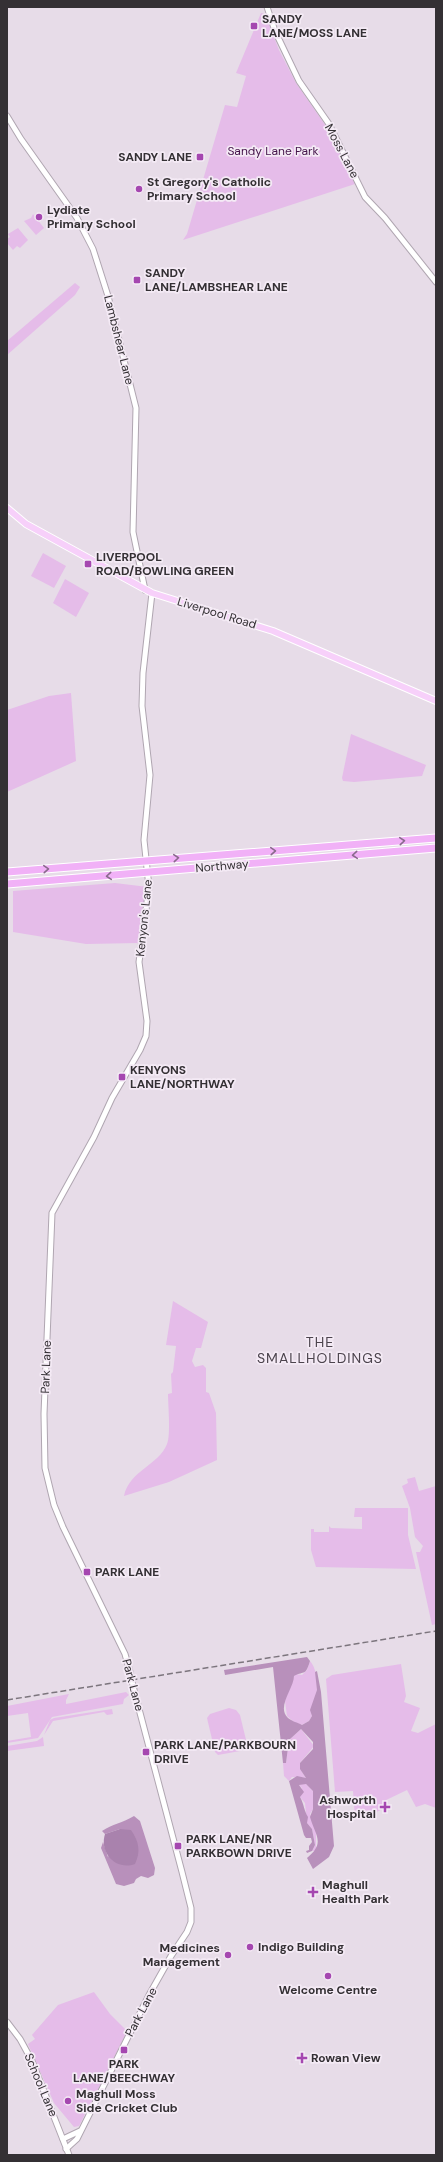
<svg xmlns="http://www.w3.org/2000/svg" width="443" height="2162" font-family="'DM Sans',sans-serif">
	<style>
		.green { fill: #e5bce9 }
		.forest { fill: #b890bb }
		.water { fill: #a982ad }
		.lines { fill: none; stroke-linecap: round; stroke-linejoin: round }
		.minor-casing { stroke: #b0a6b1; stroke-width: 7 }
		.major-casing { stroke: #fff; stroke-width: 8 }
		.highway-casing { stroke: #fff; stroke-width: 9 }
		.minor { stroke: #fff; stroke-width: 5 }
		.major { stroke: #f7d0fa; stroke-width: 6 }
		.highway { stroke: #f1b1f7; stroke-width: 7 }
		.rail { stroke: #7c757d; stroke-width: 1.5; stroke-dasharray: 6 3; stroke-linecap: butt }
		.minor-bridge-casing { stroke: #b0a6b1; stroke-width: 7; stroke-linecap: butt }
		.minor-bridge { stroke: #fff; stroke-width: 5 }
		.oneway { stroke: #896a8c }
		.poi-dot { fill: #a547b0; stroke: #f4eaf5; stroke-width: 1.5 }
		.labels { text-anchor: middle; stroke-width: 3.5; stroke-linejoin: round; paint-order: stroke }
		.poi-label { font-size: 12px; font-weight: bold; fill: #343034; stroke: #f4eaf5; text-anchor: start }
		.park-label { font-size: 12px; fill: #44134a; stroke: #f4eaf5 }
		.street-label { font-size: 12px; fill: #343034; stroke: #f4eaf5 }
		.quarter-label { font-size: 14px; letter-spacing: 1px; fill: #4c444d; stroke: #f4eaf5 }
	</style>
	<rect width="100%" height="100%" fill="#e7dce8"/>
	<g class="green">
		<polygon points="261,13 265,14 279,50 296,83 328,129 355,184 183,240 187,234 225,105 237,107 246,76 236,73"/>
		<polygon points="33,214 44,228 36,235 24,221 31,218"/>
		<polygon points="18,228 28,240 20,248 17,246 13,250 7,243 7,239 10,237 8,234"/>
		<polygon points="75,283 80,287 75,295 7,355 7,341"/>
		<polygon points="43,553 66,566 54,588 31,576"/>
		<polygon points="65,579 89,593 76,617 53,603"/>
		<polygon points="71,693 76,761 7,792 7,710 49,696"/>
		<polygon points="351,734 426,765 422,776 354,782 343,781 342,778"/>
		<polygon points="115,883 148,887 139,943 86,944 13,932 13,891"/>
		<path d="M173 1301 208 1322 201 1348H196L192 1361 195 1367 203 1365 206 1368V1392L209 1393 216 1413 217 1460 169 1482 124 1496C129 1471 159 1465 167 1444 171 1436 168 1404 168 1394L172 1393 171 1374 173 1372 176 1346 166 1345Z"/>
		<polygon points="415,1477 419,1491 436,1486 436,1624 432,1625 416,1552 420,1552 423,1546 415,1537 410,1508 402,1486 408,1483 407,1479"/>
		<polygon points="355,1508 408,1508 408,1535 416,1569 316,1567 311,1550 311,1529 314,1529 314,1532 329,1532 329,1526 331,1528 362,1529 362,1517 354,1517"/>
		<path d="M310 1661C316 1667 318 1682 317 1691 316 1700 309 1707 312 1716L309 1721 302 1725 295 1723 287 1716 285 1701 294 1676 296 1674 302 1675 307 1670Z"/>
		<polygon points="401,1664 406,1696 404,1702 420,1708 411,1731 418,1733 436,1724 436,1808 425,1804 416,1807 407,1790 382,1802 385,1808 359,1820 355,1818 353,1791 335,1792 326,1679 332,1675"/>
		<polygon points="126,1692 129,1695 124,1699 123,1704 52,1717 38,1738 7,1743 7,1741 31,1737 28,1713 7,1716 7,1706 69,1694 66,1700 66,1704"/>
		<polygon points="229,1708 236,1710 240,1715 247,1744 240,1751 218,1755 215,1752 207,1718 210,1714"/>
		<polygon points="112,1709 113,1714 107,1715 104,1712 53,1721 44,1735 50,1720 54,1718"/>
		<polygon points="301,1729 314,1746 300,1763 302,1772 306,1778 292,1777 289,1781 284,1776 283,1763 286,1763 289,1740"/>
		<polygon points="43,1737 44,1746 7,1751 7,1746 37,1741"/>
		<polygon points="302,1784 306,1784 313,1791 313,1809 310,1814 316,1827 316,1851 312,1851 315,1845 312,1829 307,1823 305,1803 300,1797 302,1788 299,1785"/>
		<polygon points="94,1992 110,2014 127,2031 89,2108 84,2110 85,2114 79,2126 74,2127 54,2103 28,2044 35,2039 32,2035 58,2005"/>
	</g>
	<g class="forest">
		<path d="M307 1657 310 1661C305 1677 305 1670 294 1676 294 1688 276 1707 288 1718 293 1722 297 1722 302 1725L309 1721 312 1716 310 1710 317 1690 315 1672 317 1671 321 1692 334 1846 329 1857 313 1869 307 1858C326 1843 315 1835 310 1817L313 1809V1791L306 1784 299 1785 304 1792 300 1797C304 1804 304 1811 308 1817L307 1823 312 1829 315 1845 312 1851 307 1853 306 1851 309 1850V1846L312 1842 311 1838H306L304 1835 289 1781 297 1776 306 1778 300 1769V1763L313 1749V1742L301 1729 289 1740 286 1763H283L273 1667 225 1675 224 1670Z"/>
		<path d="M134 1816 140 1821 155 1868 154 1875 148 1878 141 1876 136 1879 134 1883 124 1886 116 1884 101 1848 103 1842 108 1857 120 1829 105 1834 102 1831C112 1824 123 1823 134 1816Z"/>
	</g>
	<path class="water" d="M120 1829 131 1830C139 1842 141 1851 135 1864 116 1871 99 1853 105 1834Z"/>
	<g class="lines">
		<defs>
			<g id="minor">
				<polyline points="267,7 275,31 299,81 329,124 365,197 385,218 436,282"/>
				<polyline points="7,116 21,139 77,218 93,249 108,296 136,408 133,532 145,590"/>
				<polyline points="130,1672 125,1654 63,1527 54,1505 45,1468 44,1414 52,1213 94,1137 112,1098 140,1050 146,1036 147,1021 139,962 149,887 144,840 150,775 142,706 143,673 152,593"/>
				<polyline points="7,2022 20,2039 32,2061 69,2155"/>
				<polyline points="63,2139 80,2131"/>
				<polyline points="66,2149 77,2139 149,1995 171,1956 187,1932 191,1922 191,1908 182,1872 134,1690"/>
			</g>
			<polyline id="major" points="7,508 26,524 152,593 273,631 436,701"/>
			<g id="highway">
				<polyline points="7,872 436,838"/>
				<polyline points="7,884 436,848"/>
			</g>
		</defs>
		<use href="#minor" class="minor-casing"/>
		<use href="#major" class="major-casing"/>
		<use href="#highway" class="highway-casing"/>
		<use href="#minor" class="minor"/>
		<use href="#major" class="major"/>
		<use href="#highway" class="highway"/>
		<polyline class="rail" points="7,1700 436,1631"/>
		<defs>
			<polyline id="minor-bridge" points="130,1672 134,1690"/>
		</defs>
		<use href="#minor-bridge" class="minor-bridge-casing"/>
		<use href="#minor-bridge" class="minor-bridge"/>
	</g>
	<defs><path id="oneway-chevron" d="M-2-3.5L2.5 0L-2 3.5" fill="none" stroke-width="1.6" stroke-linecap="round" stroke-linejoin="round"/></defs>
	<g class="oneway">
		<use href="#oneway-chevron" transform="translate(402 841) rotate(-5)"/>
		<use href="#oneway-chevron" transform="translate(273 851) rotate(-4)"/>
		<use href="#oneway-chevron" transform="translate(355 855) rotate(175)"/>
		<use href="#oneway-chevron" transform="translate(176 858) rotate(-5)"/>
		<use href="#oneway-chevron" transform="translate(46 869) rotate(-4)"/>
		<use href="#oneway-chevron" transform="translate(109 876) rotate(175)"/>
	</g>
	<g class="poi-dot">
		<rect x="250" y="22" width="8" height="8" rx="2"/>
		<rect x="196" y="153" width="8" height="8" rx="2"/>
		<circle cx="139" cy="189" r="4"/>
		<circle cx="39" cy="217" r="4"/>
		<rect x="133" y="276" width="8" height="8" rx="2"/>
		<rect x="84" y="560" width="8" height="8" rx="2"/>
		<rect x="118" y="1073" width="8" height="8" rx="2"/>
		<rect x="83" y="1568" width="8" height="8" rx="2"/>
		<rect x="142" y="1748" width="8" height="8" rx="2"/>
		<path d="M383 1801h4v4h4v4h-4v4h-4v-4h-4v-4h4z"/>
		<rect x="174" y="1842" width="8" height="8" rx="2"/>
		<path d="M311 1886h4v4h4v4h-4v4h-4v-4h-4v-4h4z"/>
		<circle cx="250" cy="1947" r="4"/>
		<circle cx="228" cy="1955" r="4"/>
		<circle cx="328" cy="1976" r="4"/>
		<rect x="120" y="2046" width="8" height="8" rx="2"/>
		<path d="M300 2052h4v4h4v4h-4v4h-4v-4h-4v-4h4z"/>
		<circle cx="68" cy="2101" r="4"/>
	</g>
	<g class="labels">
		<g class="poi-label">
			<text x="262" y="23">SANDY<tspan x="262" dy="14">LANE/MOSS LANE</tspan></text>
			<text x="192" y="161" text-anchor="end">SANDY LANE</text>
			<text x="147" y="186">St Gregory's Catholic<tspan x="147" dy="14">Primary School</tspan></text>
			<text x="47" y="214">Lydiate<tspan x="47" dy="14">Primary School</tspan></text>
			<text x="145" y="277">SANDY<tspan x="145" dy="14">LANE/LAMBSHEAR LANE</tspan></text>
			<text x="96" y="561">LIVERPOOL<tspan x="96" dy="14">ROAD/BOWLING GREEN</tspan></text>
			<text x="130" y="1074">KENYONS<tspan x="130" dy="14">LANE/NORTHWAY</tspan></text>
			<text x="95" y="1576">PARK LANE</text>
			<text x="154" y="1749">PARK LANE/PARKBOURN<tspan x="154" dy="14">DRIVE</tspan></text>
			<text x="376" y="1804" text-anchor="end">Ashworth<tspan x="376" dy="14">Hospital</tspan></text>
			<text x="186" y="1843">PARK LANE/NR<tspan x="186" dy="14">PARKBOWN DRIVE</tspan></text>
			<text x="322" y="1889">Maghull<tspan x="322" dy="14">Health Park</tspan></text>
			<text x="258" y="1951">Indigo Building</text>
			<text x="220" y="1952" text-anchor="end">Medicines<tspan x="220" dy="14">Management</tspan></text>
			<text x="328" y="1994" text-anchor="middle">Welcome Centre</text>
			<text x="311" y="2062">Rowan View</text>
			<text x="124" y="2068" text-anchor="middle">PARK<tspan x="124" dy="14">LANE/BEECHWAY</tspan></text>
			<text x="76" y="2098">Maghull Moss<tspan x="76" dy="14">Side Cricket Club</tspan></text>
		</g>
		<g class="park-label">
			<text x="273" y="155">Sandy Lane Park</text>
		</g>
		<g class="street-label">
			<text transform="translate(342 151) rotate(62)" y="4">Moss Lane</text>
			<text transform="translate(119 340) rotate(76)" y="4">Lambshear Lane</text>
			<text transform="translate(217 613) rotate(17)" y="4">Liverpool Road</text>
			<text transform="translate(222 866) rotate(-5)" y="4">Northway</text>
			<text transform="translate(144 918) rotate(-84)" y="4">Kenyon's Lane</text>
			<text transform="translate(46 1367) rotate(-88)" y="4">Park Lane</text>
			<text transform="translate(133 1685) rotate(75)" y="4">Park Lane</text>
			<text transform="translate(141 2012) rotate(-62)" y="4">Park Lane</text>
			<text transform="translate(41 2085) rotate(67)" y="4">School Lane</text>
		</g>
		<g class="quarter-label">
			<text x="320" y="1347">THE<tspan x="320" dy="16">SMALLHOLDINGS</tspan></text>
		</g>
	</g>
	<rect width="443" height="2162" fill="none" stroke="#343034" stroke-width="16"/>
</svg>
